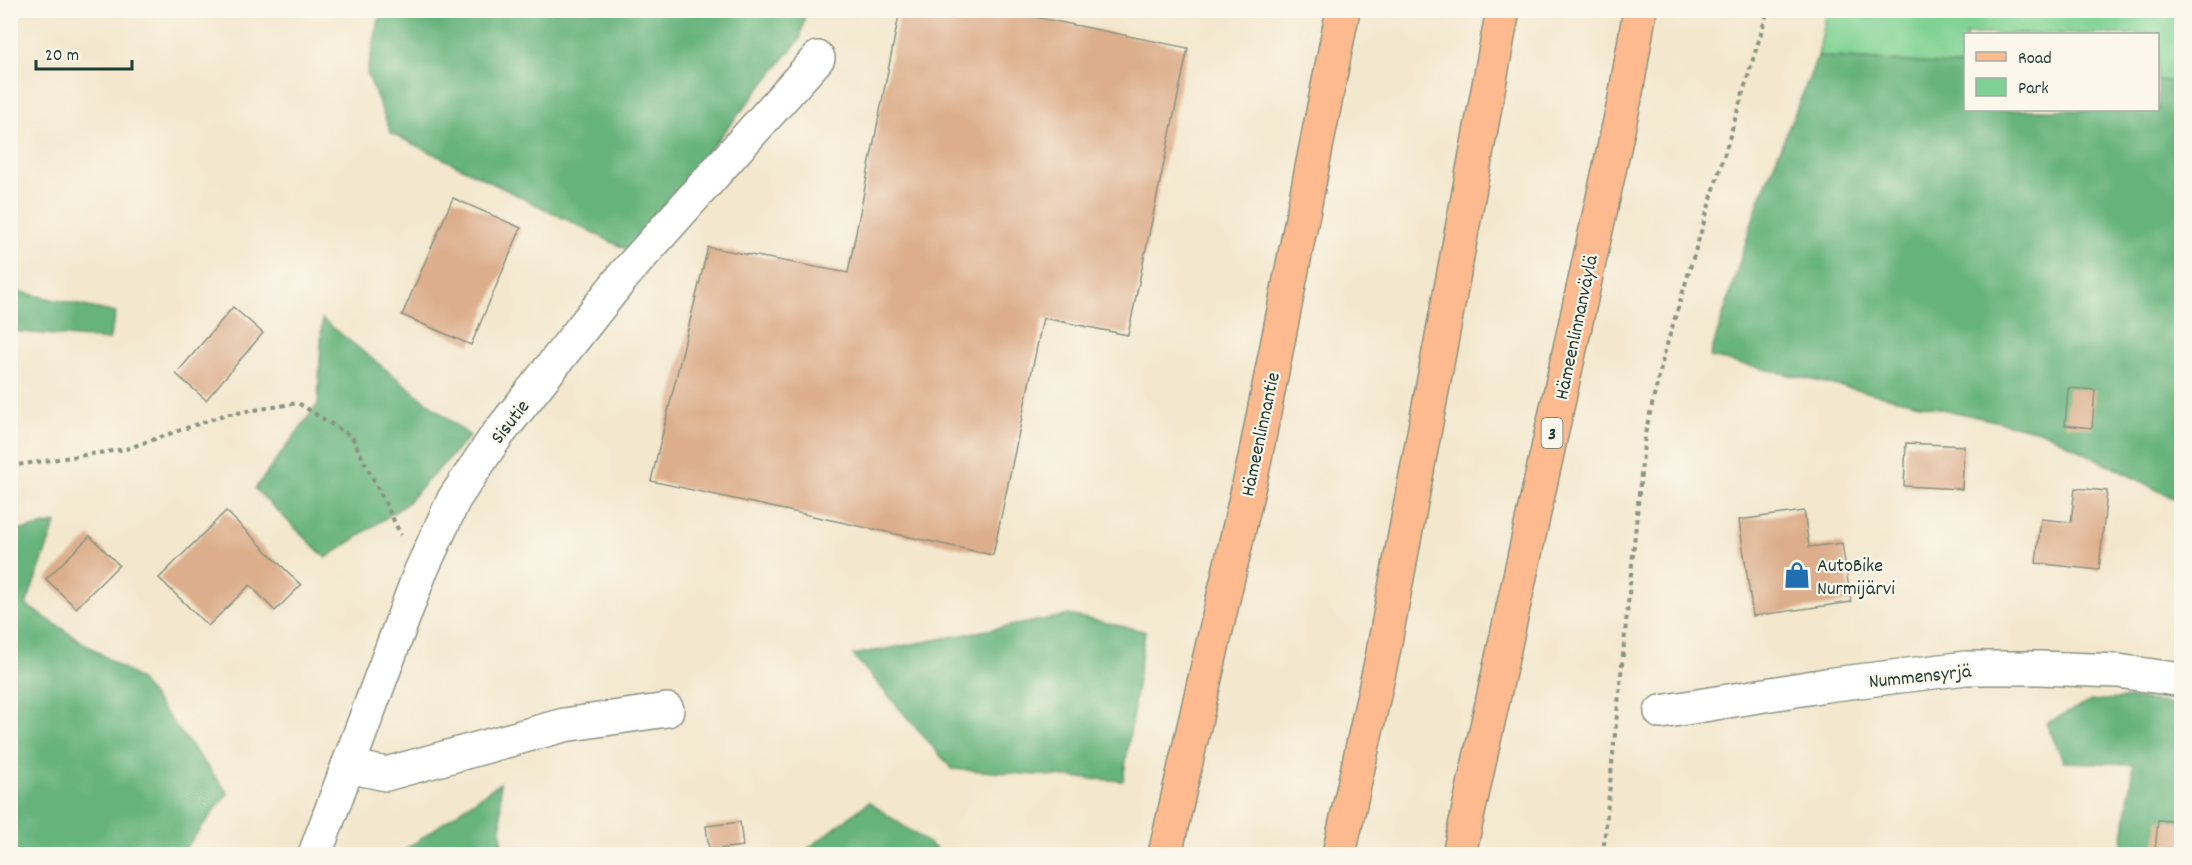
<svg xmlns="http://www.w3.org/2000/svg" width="2192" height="865" font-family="Dekko,sans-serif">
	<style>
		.green { fill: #7ed192; stroke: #4e8763; stroke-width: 1.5 }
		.forest { fill: #66b37c; stroke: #427858; stroke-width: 1.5 }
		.building { fill: #dcae8b }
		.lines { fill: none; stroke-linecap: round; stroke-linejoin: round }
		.minor-casing { stroke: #899280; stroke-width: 36 }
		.major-casing { stroke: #899280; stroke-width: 36 }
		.highway-casing { stroke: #899280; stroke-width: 36 }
		.path { stroke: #899280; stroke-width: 4; stroke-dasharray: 4.5 4.5; stroke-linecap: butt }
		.minor { stroke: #fff; stroke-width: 33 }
		.major { stroke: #fcba8e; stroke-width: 33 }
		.highway { stroke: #fcba8e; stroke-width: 33 }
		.labels { text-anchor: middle; stroke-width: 4.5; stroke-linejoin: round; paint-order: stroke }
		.shield { fill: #fbf7ec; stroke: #61756b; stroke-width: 1.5 }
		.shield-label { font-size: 18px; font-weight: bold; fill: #1f3d34 }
		.street-label { font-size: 20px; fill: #1f3d34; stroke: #fbf7ec }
		.poi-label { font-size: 20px; fill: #1f3d34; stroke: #fbf7ec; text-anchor: start }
	</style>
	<rect width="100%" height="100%" fill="#fbf7ec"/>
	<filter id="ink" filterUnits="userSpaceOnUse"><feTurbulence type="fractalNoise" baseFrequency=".0167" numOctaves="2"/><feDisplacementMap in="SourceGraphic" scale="12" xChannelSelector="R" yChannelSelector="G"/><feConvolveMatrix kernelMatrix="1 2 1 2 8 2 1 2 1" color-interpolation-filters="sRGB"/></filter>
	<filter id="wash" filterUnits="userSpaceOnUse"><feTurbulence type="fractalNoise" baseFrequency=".008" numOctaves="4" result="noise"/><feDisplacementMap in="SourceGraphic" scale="24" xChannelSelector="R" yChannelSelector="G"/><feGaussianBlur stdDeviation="1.35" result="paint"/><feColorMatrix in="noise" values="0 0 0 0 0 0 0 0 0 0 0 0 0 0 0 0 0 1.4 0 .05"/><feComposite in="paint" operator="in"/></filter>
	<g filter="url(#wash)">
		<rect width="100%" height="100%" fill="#f3e7cd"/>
		<polygon class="green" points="1827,11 2181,11 2181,82 2158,80 2158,34 1966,34 1965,66 1818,56"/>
		<g class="forest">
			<polygon points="381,11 806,11 800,39 628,250 391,133 367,73"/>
			<polygon points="1818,56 1965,66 1966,110 2158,110 2158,80 2181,82 2181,502 2044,432 1710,357 1758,203"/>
			<polygon points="11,290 116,313 109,340 11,331"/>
			<polygon points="322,319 470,436 405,505 326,558 255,489 318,404"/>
			<polygon points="56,523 26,605 139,679 228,793 181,854 11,854 11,532"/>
			<polygon points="1069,615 1145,631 1123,781 952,769 853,655"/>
			<polygon points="2132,698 2181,705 2181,854 2121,854 2133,764 2064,762 2046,723 2091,701"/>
			<polygon points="500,783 502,854 399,854"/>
			<polygon points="869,802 944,854 801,854"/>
		</g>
		<g id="blocks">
			<g class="building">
				<polygon points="900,10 1000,10 1188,48 1128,335 1043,318 993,555 651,481 708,247 848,273"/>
				<polygon points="453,198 521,228 471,345 402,315"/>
				<polygon points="233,307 263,333 206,400 176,374"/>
				<polygon points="2068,388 2095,390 2092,428 2065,425"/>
				<polygon points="1906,443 1964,446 1962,489 1904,486"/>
				<polygon points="2075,488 2107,491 2099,570 2036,563 2041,519 2071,522"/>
				<polygon points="226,511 301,585 275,611 250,585 208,626 159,578"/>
				<polygon points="1804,511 1809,547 1842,543 1851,602 1753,616 1739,520"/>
				<polygon points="90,536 119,565 76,608 46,579"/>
				<polygon points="2158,820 2182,822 2182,854 2155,851"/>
				<polygon points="740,822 743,846 709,850 706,826"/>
			</g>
		</g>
	</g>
	<g filter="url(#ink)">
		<use href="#blocks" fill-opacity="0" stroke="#899280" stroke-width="1.5"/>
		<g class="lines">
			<defs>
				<g id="minor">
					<polyline points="1661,712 1826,685 1966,668 2039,668 2118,671 2182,680"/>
					<polyline points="348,766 386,774 564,725 667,710"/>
					<polyline points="315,854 420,573 454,499 495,438 625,274 818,58"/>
				</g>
				<polyline id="major" points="1165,854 1254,463 1343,10"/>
				<g id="highway">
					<polyline points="1339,854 1382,658 1503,10"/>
					<polyline points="1459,854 1625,98 1640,10"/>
				</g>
			</defs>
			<use href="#minor" class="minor-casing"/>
			<use href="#major" class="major-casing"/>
			<use href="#highway" class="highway-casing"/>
			<g class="path">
				<polyline points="10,466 126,449 224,415 298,403 352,437 401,535"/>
				<polyline points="1603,854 1645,434 1665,351 1768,10"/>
			</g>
			<use href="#minor" class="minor"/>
			<use href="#major" class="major"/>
			<use href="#highway" class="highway"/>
		</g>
	</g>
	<defs>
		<symbol id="shop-bare" viewBox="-9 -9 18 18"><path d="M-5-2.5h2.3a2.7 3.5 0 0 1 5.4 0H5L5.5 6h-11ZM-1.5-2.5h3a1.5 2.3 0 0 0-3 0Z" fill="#1f6fb2" stroke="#fbf7ec" stroke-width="2.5" paint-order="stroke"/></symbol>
	</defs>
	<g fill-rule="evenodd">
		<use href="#shop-bare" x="1778" y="556" width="38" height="38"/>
	</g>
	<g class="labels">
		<rect class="shield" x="1541.5" y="418" width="21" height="30" rx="4.5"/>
		<g class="shield-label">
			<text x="1552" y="439">3</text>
		</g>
		<g class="street-label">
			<text transform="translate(1575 327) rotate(-78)" y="7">Hämeenlinnanväylä</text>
			<text transform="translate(509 421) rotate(-52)" y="7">Sisutie</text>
			<text transform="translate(1259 434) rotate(-78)" y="7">Hämeenlinnantie</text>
			<text transform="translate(1920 675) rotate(-6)" y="7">Nummensyrjä</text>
		</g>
		<g class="poi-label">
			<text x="1817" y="571">AutoBike<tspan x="1817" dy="23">Nurmijärvi</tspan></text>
		</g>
	</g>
	<rect width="2192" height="865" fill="none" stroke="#fbf7ec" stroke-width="36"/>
	<rect x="1964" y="33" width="195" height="78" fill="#fbf7ec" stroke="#a3ada2" stroke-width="1.5"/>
	<rect x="1976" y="52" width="30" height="9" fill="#fcba8e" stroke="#a3ada2" stroke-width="1.5"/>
	<text x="2018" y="63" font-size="18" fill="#1f3d34">Road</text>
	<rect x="1976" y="78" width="30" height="18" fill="#7ed192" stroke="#a3ada2" stroke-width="1.5"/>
	<text x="2018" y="93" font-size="18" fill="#1f3d34">Park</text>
	<path d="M36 60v9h96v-9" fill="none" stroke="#1f3d34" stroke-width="3"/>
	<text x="45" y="60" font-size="18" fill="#1f3d34" stroke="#fbf7ec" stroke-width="4.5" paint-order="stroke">20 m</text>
</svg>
